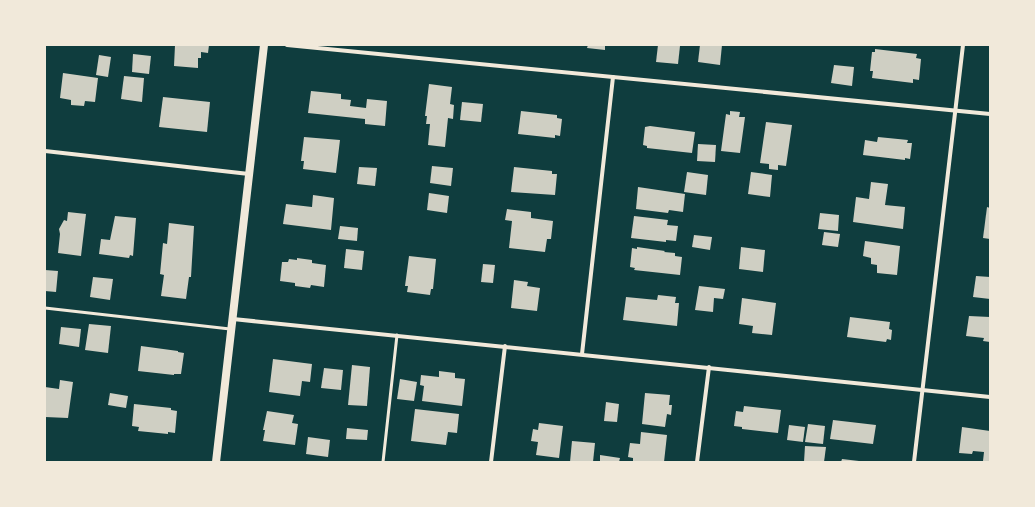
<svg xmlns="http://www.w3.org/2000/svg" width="1035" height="507" font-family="'Alegreya Sans',sans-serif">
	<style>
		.building { fill: #cfcfc3 }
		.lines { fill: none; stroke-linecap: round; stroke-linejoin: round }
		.service { stroke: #f1e9da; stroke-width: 3 }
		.minor { stroke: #f1e9da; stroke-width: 4 }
		.secondary { stroke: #f1e9da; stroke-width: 8 }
	</style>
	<rect width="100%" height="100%" fill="#0f3d3e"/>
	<g class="building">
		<polygon points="175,45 209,45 208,53 201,52 201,58 198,58 198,68 174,66"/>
		<polygon points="588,45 605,45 605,50 587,48"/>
		<polygon points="658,45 680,46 678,64 656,62"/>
		<polygon points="700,45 722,45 720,65 698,62"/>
		<polygon points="875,49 917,54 916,58 921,59 919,80 913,79 913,83 872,78 873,71 870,71 872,52 875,52"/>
		<polygon points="133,54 151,56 149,74 132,72"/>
		<polygon points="99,55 111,57 108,77 96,75"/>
		<polygon points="834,65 854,67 852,86 831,83"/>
		<polygon points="63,73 98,78 95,102 85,101 84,106 71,105 71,100 60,98"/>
		<polygon points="124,76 144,78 142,102 121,99"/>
		<polygon points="429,84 452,87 450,104 454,105 453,119 448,118 445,147 428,145 430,124 426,124 427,116 425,116"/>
		<polygon points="311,91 341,94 341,99 351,100 350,106 366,108 367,99 387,101 385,126 365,124 365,119 308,113"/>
		<polygon points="163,97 210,102 207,132 159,127"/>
		<polygon points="462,102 483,104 481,122 460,120"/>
		<polygon points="521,111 557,115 557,118 562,119 560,136 555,135 555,138 518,134"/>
		<polygon points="730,111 740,112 739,117 745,117 740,153 721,151 726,114 730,115"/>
		<polygon points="766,122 792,125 786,166 778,165 778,170 769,169 769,164 760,163"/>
		<polygon points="650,126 695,132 692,153 647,148 647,146 643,145 645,127"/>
		<polygon points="304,137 340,140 336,173 303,169 304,161 301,161"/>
		<polygon points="878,137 908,140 907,143 912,143 910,159 905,158 905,160 863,155 865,140 877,142"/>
		<polygon points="698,144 716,145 715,162 697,161"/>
		<polygon points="432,166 453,168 451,186 430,183"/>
		<polygon points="359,167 377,168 375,186 357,184"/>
		<polygon points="514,167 552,171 552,174 557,174 555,195 511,192"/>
		<polygon points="687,172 708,175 706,195 684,192"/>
		<polygon points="751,172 772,175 770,197 748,194"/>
		<polygon points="871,182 888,184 885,205 905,207 903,229 853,222 856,197 869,199"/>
		<polygon points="638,187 685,194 683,212 669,210 668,213 636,209"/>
		<polygon points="429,193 449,196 447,213 427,210"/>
		<polygon points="313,195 334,198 331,230 283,224 286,204 312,207"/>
		<polygon points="987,207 990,208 990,239 983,238"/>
		<polygon points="507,209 531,212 531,218 553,221 551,239 547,239 545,252 509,248 512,221 505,220"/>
		<polygon points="68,212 86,214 81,256 58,253 60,234 59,229 64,220 67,221"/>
		<polygon points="820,213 839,215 838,231 818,229"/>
		<polygon points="115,216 136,218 133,256 130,255 129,258 99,254 101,239 110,240"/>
		<polygon points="634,216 668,220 667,225 678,226 676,241 666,240 666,242 631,238"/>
		<polygon points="169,223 194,226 191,277 189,277 186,299 161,296 164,275 160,274 163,243 167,244"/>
		<polygon points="340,226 358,228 357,241 338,239"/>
		<polygon points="824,232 840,234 838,247 822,245"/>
		<polygon points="694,235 712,237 710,250 692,247"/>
		<polygon points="865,241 900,246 897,275 877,273 877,265 871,264 871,258 863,256"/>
		<polygon points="637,247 665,251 664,252 675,253 675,256 682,257 680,275 634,270 635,268 630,267 632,248 637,249"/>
		<polygon points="741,247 765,250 763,272 739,269"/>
		<polygon points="346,249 364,251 362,270 344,268"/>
		<polygon points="409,256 436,259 433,289 431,289 430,295 407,292 408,286 405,286"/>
		<polygon points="297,258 312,260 312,263 326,265 324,287 311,285 310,288 295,286 295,283 280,281 282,262 288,262 289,259 297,260"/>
		<polygon points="483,264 495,265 493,283 481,282"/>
		<polygon points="45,270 58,271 56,292 45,291"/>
		<polygon points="976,276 990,277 990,299 973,297"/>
		<polygon points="93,277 113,279 110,300 90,297"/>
		<polygon points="514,280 528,282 527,286 540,288 537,311 511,308"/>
		<polygon points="699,286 725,289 723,299 714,298 713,312 695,310"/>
		<polygon points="658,295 676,297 675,303 679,303 677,326 623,320 626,297 657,300"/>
		<polygon points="742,298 776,303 772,335 752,333 753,326 739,324"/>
		<polygon points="969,316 990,317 990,342 983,341 984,338 966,336"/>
		<polygon points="850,317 890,322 889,329 892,330 891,340 887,339 886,342 847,337"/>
		<polygon points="89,324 111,326 108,353 85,350"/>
		<polygon points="61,327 81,329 79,347 59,344"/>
		<polygon points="141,346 178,351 178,352 184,353 181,374 174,374 174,375 138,371"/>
		<polygon points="273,359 312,364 310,382 302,381 300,396 269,392"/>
		<polygon points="352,365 370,367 367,406 348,405"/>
		<polygon points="324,368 343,370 341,390 321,388"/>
		<polygon points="439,371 455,373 455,378 465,379 462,406 422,401 424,386 420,385 421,375 439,377"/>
		<polygon points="400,379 417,382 414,401 397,399"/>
		<polygon points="60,380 73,382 68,418 45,417 45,387 59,389"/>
		<polygon points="110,393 128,396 126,408 108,405"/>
		<polygon points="645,393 670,395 669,405 672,405 671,415 667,414 665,427 642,424"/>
		<polygon points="606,402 619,404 617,422 604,421"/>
		<polygon points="134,404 171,408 171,410 177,411 175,433 168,432 168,434 138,431 139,427 132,426"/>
		<polygon points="744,406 781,410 778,433 742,429 742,427 734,426 736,411 743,412"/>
		<polygon points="415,409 459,414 457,433 448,432 446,445 411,441"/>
		<polygon points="267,411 294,415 292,423 298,424 295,445 263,441 265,430 263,430"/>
		<polygon points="833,420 876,425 873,444 830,439"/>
		<polygon points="539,423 563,426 559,458 536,455 538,442 531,441 533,429 538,430"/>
		<polygon points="808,424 825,426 823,444 805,442"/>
		<polygon points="789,425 805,427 803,442 787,440"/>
		<polygon points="962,427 990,431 990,462 983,461 984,452 973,451 972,454 959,453"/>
		<polygon points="347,428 368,430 367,440 346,439"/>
		<polygon points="641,432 667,435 664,462 633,462 633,458 628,457 630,443 640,444"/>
		<polygon points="308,437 330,440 328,457 306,454"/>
		<polygon points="572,441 595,443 593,462 570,462"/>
		<polygon points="805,446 826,447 824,462 804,462"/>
		<polygon points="600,455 620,458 619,462 600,462"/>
		<polygon points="842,459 859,461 859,462 841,462"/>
	</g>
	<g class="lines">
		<g class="service">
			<polyline points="45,308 230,329"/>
			<polyline points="383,462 397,335"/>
		</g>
		<g class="minor">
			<polyline points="287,45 990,114"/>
			<polyline points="45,151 249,174"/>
			<polyline points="233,319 990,397"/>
			<polyline points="582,354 613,77"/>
			<polyline points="491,462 505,346"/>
			<polyline points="697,462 709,367"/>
			<polyline points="914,462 963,45"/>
		</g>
		<polyline class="secondary" points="216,462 264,45"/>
	</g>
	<rect width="1035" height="507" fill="none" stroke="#f1e9da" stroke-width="92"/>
</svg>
